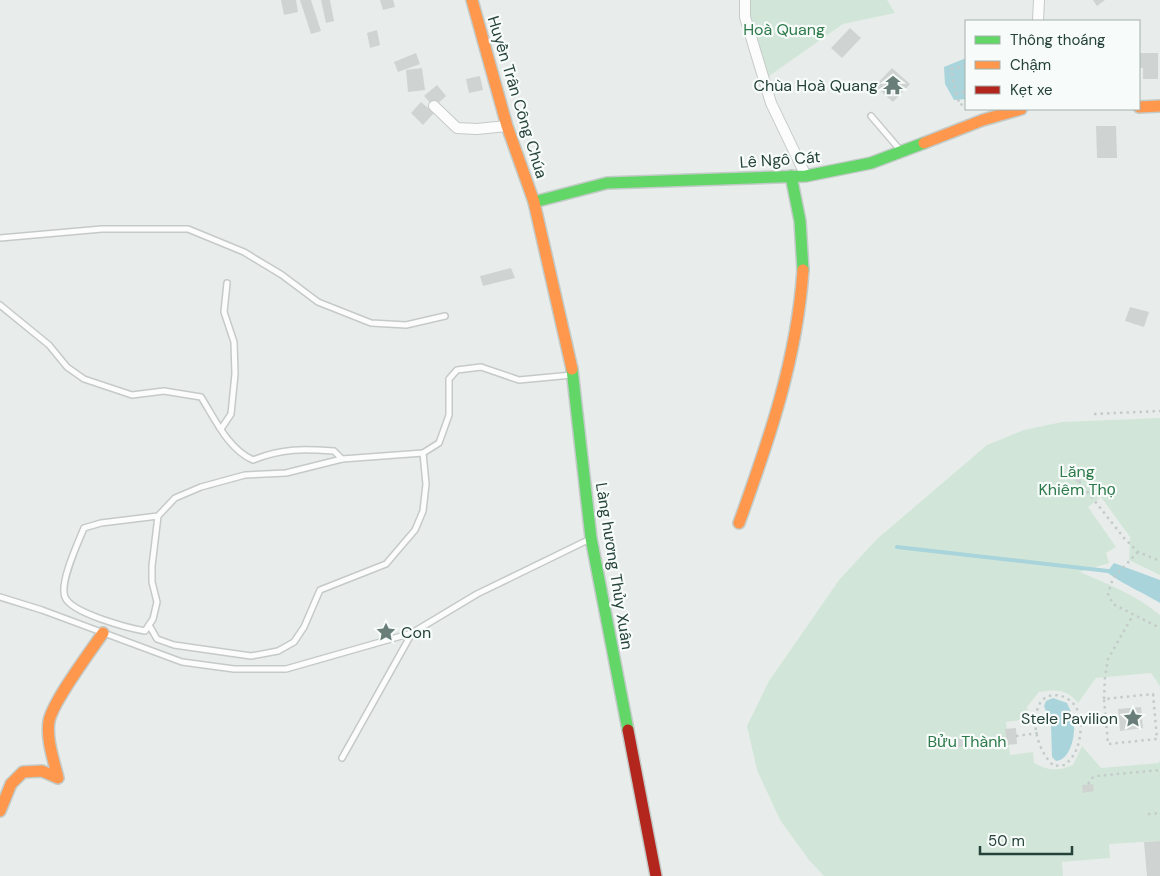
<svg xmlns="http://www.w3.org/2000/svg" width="1160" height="876" font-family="'DM Sans',sans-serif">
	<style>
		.green { fill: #d1e6d8 }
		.water { fill: #a9d4db }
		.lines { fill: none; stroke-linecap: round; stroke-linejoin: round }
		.stream { stroke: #a9d4db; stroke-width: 4 }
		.building { fill: #cfd4d2 }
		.lane-casing { stroke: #c5cac8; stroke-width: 8 }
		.street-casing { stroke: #c5cac8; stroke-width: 12 }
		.fast-casing { stroke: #c3cbc8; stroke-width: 14 }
		.slow-casing { stroke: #c3cbc8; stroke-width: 14 }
		.jam-casing { stroke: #c3cbc8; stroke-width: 14 }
		.path { stroke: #c3ccca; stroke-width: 2.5; stroke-dasharray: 2.5 4; stroke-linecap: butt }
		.lane { stroke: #fcfcfc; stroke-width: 5 }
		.street { stroke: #fcfcfc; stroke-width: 10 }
		.fast { stroke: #63d668; stroke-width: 11 }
		.slow { stroke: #ff974d; stroke-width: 11 }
		.jam { stroke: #b3261e; stroke-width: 11 }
		.labels { text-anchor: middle; stroke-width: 4.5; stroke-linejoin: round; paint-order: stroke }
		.park-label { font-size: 16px; fill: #2d7a4b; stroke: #f7fbf9 }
		.poi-label { font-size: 16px; fill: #24423a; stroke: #f7fbf9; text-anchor: end }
		.street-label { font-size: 16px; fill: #24423a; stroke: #f7fbf9 }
	</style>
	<rect width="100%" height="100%" fill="#e8edeb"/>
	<g class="green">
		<polygon points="751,0 887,0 895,13 843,24 769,76 751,26"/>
		<path d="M1160 418V575L1129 560 1130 537 1101 497 1088 507 1116 547 1106 553 1109 563 1080 572C1108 584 1136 595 1160 615V686L1151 673 1096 678 1078 703C1067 689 1056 689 1039 692L1027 707 1029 719 1006 722 1010 755 1033 752 1034 763C1048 771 1059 771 1073 765L1082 746 1101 768 1159 763 1160 760V841L1109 844 1110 858 1062 862 1063 876H824L809 860 780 820 757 770 747 726 769 681 839 580 877 539 987 445 1024 430 1062 422Z"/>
	</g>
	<g class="water">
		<polygon points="966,58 966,99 954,100 945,84 944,67"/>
		<path d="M1114 563 1160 580V603C1146 594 1118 582 1107 572Z"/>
		<path d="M1053 698 1067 703C1070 710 1074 717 1074 725 1075 737 1070 760 1056 761L1052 757 1051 725 1044 706 1046 701Z"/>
	</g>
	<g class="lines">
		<polyline class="stream" points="897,547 1108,571"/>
	</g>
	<g class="building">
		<polygon points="281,0 296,0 298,12 284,15"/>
		<polygon points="300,0 311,0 321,31 311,34"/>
		<polygon points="321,0 330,0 334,21 326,23"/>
		<polygon points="380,0 393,0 395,7 383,10"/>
		<polygon points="1093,0 1105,0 1097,6"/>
		<polygon points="850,28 861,38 842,58 831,48"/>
		<polygon points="377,30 380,45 370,48 367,33"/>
		<polygon points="416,53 420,64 398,72 394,62"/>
		<polygon points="1139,53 1158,53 1158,79 1143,79 1143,68 1139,68"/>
		<polygon points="422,68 425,90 408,92 406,70"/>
		<polygon points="892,68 910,84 893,102 875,86"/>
		<polygon points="480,76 483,90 469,93 466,79"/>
		<polygon points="437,85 446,96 434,107 424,96"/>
		<polygon points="421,102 434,113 423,125 411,113"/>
		<polygon points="1096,126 1116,126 1117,158 1097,158"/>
		<polygon points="511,268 515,278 483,286 480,276"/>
		<polygon points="1130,307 1149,312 1144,327 1125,321"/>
		<polygon points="1075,472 1081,480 1077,483 1071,475"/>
		<polygon points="1141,707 1143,728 1120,731 1118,709"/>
		<polygon points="1016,728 1017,744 1007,745 1005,729"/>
		<polygon points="964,738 965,746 954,748 952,739"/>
		<polygon points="1093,784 1094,791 1083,793 1082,785"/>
		<polygon points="1160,841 1160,876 1147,876 1144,842"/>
	</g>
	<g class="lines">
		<defs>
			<g id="lane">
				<polyline points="871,116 901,151"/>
				<polyline points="0,238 102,229 188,229 244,252 282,275 318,302 371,323 406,325 445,316"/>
				<path d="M0 305 49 345 67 367 84 379 132 395 164 391 201 397C215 419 228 449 253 460 283 448 303 449 334 451L342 459"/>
				<polyline points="221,429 231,414 235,374 234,342 224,312 227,283"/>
				<path d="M158 516 101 523 84 528C78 543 59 583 65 597 71 613 128 628 145 631L153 619 157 602 152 582V566L158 516 175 498 201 487 245 475 286 473 342 459 423 453 439 443 449 415V379L457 370 481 367 519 380 572 375"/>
				<polyline points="0,597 42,610 182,662 234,669 286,669 412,633 477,594 590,539"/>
				<polyline points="149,625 157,639 174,645 251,656 278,651 294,642 304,627 320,590 386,564 415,530 423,511 426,484 423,453"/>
				<polyline points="342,758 412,633"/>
			</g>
			<g id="street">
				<polyline points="745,0 745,17 771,103 806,176"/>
				<polyline points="1038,21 1039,0"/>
				<polyline points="434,106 457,128 477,129 507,126"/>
			</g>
			<g id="fast">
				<polyline points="791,176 800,221 803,270"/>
				<polyline points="534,202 607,183 806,176 871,163 924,143"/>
				<polyline points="572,369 591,538 628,730"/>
			</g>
			<g id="slow">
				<polyline points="472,0 507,126 534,202 572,369"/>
				<polyline points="1139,107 1160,106"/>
				<polyline points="924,143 983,120 1021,109"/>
				<path d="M739 523C769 440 797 359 803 270"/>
				<path d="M0 811 11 784 23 772 42 771 58 778C54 761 46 739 49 721 53 701 90 652 103 633"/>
			</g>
			<polyline id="jam" points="628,730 656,876"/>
		</defs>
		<use href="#lane" class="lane-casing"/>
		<use href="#street" class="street-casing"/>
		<use href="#fast" class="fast-casing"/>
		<use href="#slow" class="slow-casing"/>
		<use href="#jam" class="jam-casing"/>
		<g class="path">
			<polyline points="966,66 951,69 956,93 966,92"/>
			<polyline points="956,93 960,105 966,103"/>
			<polyline points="1094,414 1160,411"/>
			<polyline points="1079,481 1124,538 1138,552 1160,561"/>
			<polyline points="1138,552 1113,578 1108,594 1113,604 1160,628"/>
			<polygon points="1153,694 1157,739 1108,744 1104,699"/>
			<polyline points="1104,699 1105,677 1108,659 1133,615"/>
			<path d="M1081 724C1080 742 1078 753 1065 765L1054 766C1039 753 1030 724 1039 705 1047 689 1070 694 1077 709 1079 713 1079 719 1081 724L1106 721"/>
			<polyline points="1016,736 1038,733"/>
			<polyline points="1001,737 1006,737"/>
			<polyline points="1088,784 1092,778 1096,776 1160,770"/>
			<polyline points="1148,814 1160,813"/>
		</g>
		<use href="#lane" class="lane"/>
		<use href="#street" class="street"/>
		<use href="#fast" class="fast"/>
		<use href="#slow" class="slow"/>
		<use href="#jam" class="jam"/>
	</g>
	<defs>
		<symbol id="temple-bare" viewBox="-9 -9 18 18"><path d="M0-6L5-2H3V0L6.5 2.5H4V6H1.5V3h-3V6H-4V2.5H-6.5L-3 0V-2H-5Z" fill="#697e78" stroke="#f7fbf9" stroke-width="2.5" paint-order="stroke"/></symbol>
		<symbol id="sight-bare" viewBox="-9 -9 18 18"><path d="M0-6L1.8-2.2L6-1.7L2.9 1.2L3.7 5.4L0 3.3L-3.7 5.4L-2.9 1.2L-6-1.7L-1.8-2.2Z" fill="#697e78" stroke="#f7fbf9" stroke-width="2.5" paint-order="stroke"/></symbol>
	</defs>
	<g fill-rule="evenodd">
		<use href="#temple-bare" x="879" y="71" width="28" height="28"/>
		<use href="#sight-bare" x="372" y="618" width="28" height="28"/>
		<use href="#sight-bare" x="1119" y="704" width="28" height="28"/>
	</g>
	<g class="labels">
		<g class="park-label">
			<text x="784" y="35">Hoà Quang</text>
			<text x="1077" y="477">Lăng<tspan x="1077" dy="18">Khiêm Thọ</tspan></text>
			<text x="967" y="747">Bửu Thành</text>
		</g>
		<g class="poi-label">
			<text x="878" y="91">Chùa Hoà Quang</text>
			<text x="401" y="638" text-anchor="start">Con</text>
			<text x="1118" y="724">Stele Pavilion</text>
		</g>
		<g class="street-label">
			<text transform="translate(518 97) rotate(73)" y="6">Huyền Trân Công Chúa</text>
			<text transform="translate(780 159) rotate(-4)" y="6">Lê Ngô Cát</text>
			<text transform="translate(615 566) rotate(81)" y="6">Làng hương Thủy Xuân</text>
		</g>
	</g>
	<rect x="965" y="20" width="175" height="90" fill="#f7fbf9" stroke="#a3b1ad"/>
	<rect x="975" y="36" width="25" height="8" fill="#63d668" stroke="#a3b1ad"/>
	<text x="1010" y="45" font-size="15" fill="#24423a">Thông thoáng</text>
	<rect x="975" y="61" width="25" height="8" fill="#ff974d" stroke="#a3b1ad"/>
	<text x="1010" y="70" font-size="15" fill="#24423a">Chậm</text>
	<rect x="975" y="86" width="25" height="8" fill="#b3261e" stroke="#a3b1ad"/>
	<text x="1010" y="95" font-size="15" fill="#24423a">Kẹt xe</text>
	<path d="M980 846v8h92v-8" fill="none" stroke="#24423a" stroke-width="2.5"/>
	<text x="988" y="846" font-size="15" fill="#24423a" stroke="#f7fbf9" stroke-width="4" paint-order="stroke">50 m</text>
</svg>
